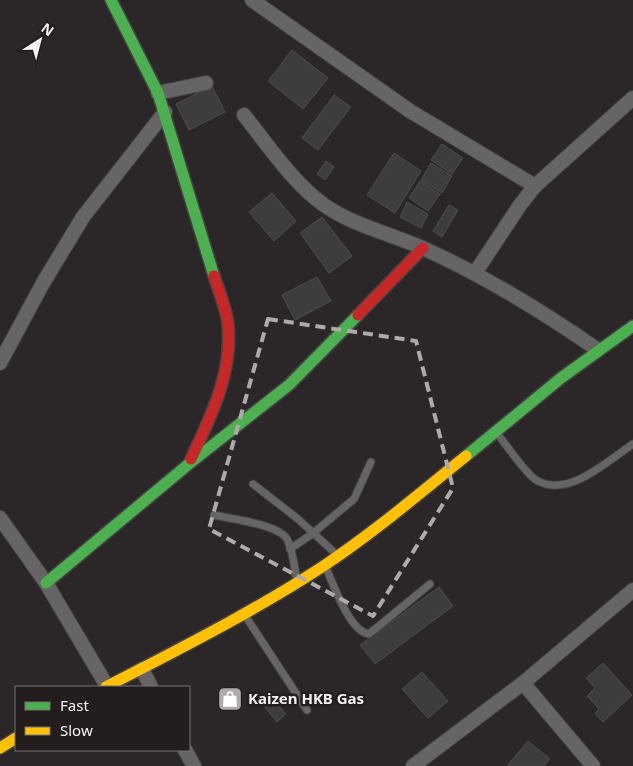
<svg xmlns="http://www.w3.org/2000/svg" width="633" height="766" font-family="'Noto Sans',sans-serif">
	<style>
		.building { fill: #3f3c3e; stroke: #4e4b4d }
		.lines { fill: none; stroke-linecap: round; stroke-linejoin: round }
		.lane-casing { stroke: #454243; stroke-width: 9 }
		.street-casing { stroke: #454243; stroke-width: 16 }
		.fast-casing { stroke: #454243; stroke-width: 14 }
		.slow-casing { stroke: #454243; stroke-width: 14 }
		.jam-casing { stroke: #454243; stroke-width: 14 }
		.lane { stroke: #676465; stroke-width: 7 }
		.street { stroke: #676465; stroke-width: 14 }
		.fast { stroke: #4caf50; stroke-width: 11 }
		.slow { stroke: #ffc107; stroke-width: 11 }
		.jam { stroke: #c62828; stroke-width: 11 }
		.marked { fill: none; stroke: #aeaaac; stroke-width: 4; stroke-dasharray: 10 6; stroke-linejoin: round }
		.labels { text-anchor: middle; stroke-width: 5; stroke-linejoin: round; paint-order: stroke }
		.poi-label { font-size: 15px; font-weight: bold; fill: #f5f1f2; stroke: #231d1e; text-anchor: start }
	</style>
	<rect width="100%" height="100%" fill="#2b2729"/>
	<g class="building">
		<polygon points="292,50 328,78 303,109 268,81"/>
		<polygon points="212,86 225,112 189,130 176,104"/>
		<polygon points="334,95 351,107 318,150 302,138"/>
		<polygon points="442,144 463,158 452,174 431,160"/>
		<polygon points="394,153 421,171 395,213 367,195"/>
		<polygon points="326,161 334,167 325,180 317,174"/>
		<polygon points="431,163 452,176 442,193 421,180"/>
		<polygon points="420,181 440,194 428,211 409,198"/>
		<polygon points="272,193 296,221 274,241 249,212"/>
		<polygon points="407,202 428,214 421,228 400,217"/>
		<polygon points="449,205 458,210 442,237 433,231"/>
		<polygon points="322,217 352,256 329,273 300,233"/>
		<polygon points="317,277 331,301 295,320 282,295"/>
		<polygon points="439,587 453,606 375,664 360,645"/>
		<polygon points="603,663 632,695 603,722 595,713 599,709 587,696 595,688 586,678"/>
		<polygon points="422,672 448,701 428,718 402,689"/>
		<polygon points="273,699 286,714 277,722 264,706"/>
		<polygon points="528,741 550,759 544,766 507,766"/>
	</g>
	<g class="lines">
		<defs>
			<g id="lane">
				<path d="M496 432C505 443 526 474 536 480 568 499 607 461 633 444"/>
				<polyline points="253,484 298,519 336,554"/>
				<path d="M214 515C231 519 278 524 287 539 293 550 294 567 297 580"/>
				<polyline points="290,549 312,534 354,499 371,462"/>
				<path d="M326 568C334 585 349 631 369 634L430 584"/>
				<polyline points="244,614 307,710"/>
			</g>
			<g id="street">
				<polyline points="252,0 410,111 535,186"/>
				<polyline points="158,93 206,83"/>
				<path d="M244 115C267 144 294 184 324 205 354 226 392 234 425 249 486 277 542 311 598 350"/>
				<polyline points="475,273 520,205 535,186 633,98"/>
				<polyline points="0,363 43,283 83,217 165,112"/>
				<polyline points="0,518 46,583 107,686"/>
				<polyline points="142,669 151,687"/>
				<polyline points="523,683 593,766"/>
				<polyline points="185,750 194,766"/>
				<polyline points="413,766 523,683 633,590"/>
			</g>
			<g id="fast">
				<polyline points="111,0 158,93 214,276"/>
				<polyline points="466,456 561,378 633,326"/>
				<polyline points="46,583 190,463 289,385 358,315"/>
			</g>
			<g id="slow">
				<path d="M106 687C179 649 253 612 322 567 372 534 419 494 466 456"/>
				<polyline points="0,748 16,738"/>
			</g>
			<g id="jam">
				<polyline points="358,315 423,248"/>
				<path d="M191 459C211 416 233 373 228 324 226 308 219 291 214 276"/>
			</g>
		</defs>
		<use href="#lane" class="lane-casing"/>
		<use href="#street" class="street-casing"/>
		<use href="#fast" class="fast-casing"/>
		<use href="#slow" class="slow-casing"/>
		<use href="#jam" class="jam-casing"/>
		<use href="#lane" class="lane"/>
		<use href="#street" class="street"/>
		<use href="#fast" class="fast"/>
		<use href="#slow" class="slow"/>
		<use href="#jam" class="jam"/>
	</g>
	<path class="marked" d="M268 319 416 341 453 488 373 616 209 529Z"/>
	<defs>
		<symbol id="shop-square" viewBox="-11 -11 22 22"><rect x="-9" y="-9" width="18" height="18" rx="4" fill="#aeaaac" stroke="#231d1e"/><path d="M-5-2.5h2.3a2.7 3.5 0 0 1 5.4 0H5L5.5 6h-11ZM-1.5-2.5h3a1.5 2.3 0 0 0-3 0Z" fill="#fff"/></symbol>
	</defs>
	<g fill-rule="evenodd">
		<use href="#shop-square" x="216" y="685" width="28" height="28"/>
	</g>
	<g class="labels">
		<g class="poi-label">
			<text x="248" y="704">Kaizen HKB Gas</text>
		</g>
	</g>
	<rect x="15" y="686" width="175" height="65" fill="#231d1e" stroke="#777273"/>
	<rect x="25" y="702" width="25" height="8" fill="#4caf50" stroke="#777273"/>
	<text x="60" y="711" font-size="15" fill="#f5f1f2">Fast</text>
	<rect x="25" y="727" width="25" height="8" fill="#ffc107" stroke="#777273"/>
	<text x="60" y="736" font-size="15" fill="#f5f1f2">Slow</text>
	<g transform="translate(40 40) rotate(36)" stroke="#231d1e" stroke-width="4" paint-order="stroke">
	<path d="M0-4L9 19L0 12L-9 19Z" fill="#f5f1f2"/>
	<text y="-8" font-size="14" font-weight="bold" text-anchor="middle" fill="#f5f1f2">N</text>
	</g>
</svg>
